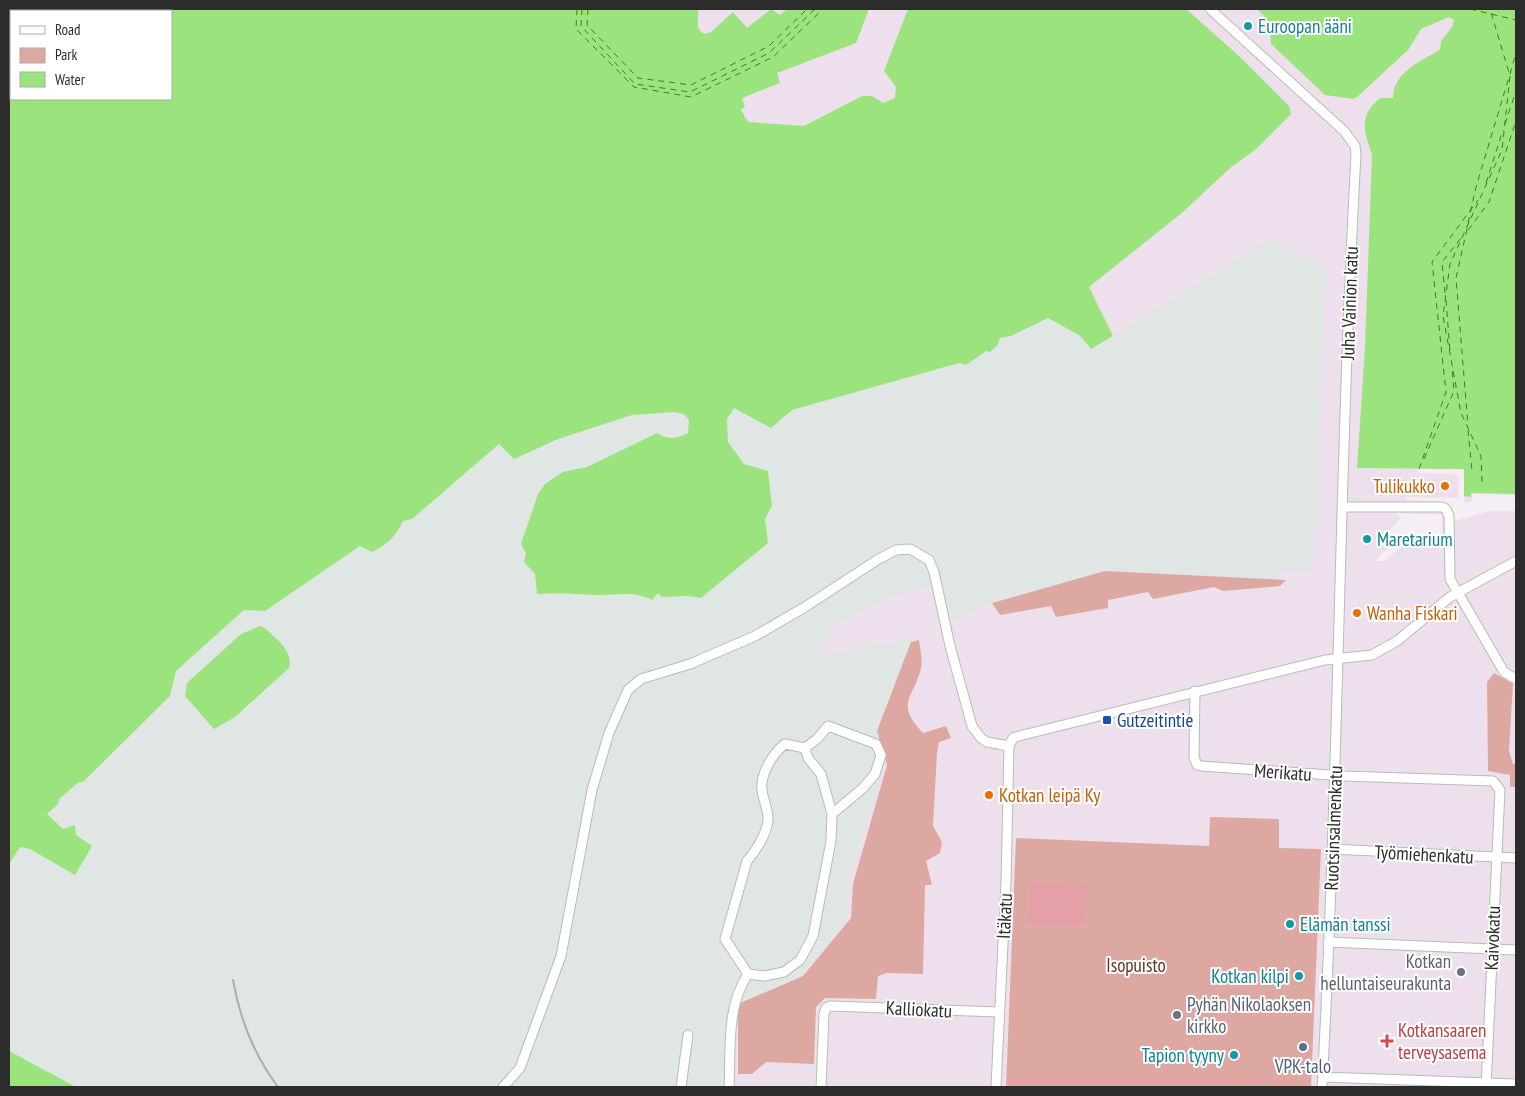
<svg xmlns="http://www.w3.org/2000/svg" width="1525" height="1096" font-family="'PT Sans Narrow',sans-serif">
	<style>
		.industrial { fill: #e0e6e4 }
		.green { fill: #dea8a2 }
		.pitch { fill: #e49fa8 }
		.plaza { fill: #f5eef5 }
		.water { fill: #9be47d; fill-rule: evenodd }
		.lines { fill: none; stroke-linecap: round; stroke-linejoin: round }
		.ferry { stroke: #308619; stroke-width: 1; stroke-dasharray: 6 5; stroke-linecap: butt }
		.minor-casing { stroke: #b3beb6; stroke-width: 11 }
		.minor { stroke: #fff; stroke-width: 9 }
		.rail { stroke: #a3b5a8; stroke-width: 2 }
		.culture-dot { fill: #0f9aa8; stroke: #fff; stroke-width: 2 }
		.food-dot { fill: #e8710a; stroke: #fff; stroke-width: 2 }
		.transit-dot { fill: #1a4fb4; stroke: #fff; stroke-width: 2 }
		.worship-dot { fill: #6b7280; stroke: #fff; stroke-width: 2 }
		.health-dot { fill: #e0444e; stroke: #fff; stroke-width: 2 }
		.service-dot { fill: #5c6f8a; stroke: #fff; stroke-width: 2 }
		.labels { text-anchor: middle; stroke-width: 4; stroke-linejoin: round; paint-order: stroke }
		.culture-label { font-size: 19px; fill: #0d838f; stroke: #fff; text-anchor: start }
		.street-label { font-size: 19px; fill: #2c2c2c; stroke: #fff }
		.food-label { font-size: 19px; fill: #c56008; stroke: #fff; text-anchor: start }
		.transit-label { font-size: 19px; fill: #164399; stroke: #fff; text-anchor: start }
		.worship-label { font-size: 19px; fill: #5b616d; stroke: #fff; text-anchor: end }
		.park-label { font-size: 19px; fill: #643122; stroke: #fff }
		.health-label { font-size: 19px; fill: #be3a42; stroke: #fff; text-anchor: start }
		.service-label { font-size: 19px; fill: #4e5e75; stroke: #fff }
	</style>
	<rect width="100%" height="100%" fill="#ede0ec"/>
	<polygon class="industrial" points="1270,239 1326,267 1315,546 1310,572 1275,570 1274,582 1001,599 958,619 940,621 932,586 885,599 832,626 819,656 916,638 889,715 880,718 876,728 885,752 885,766 850,877 847,920 803,981 795,979 744,1007 737,1018 734,1087 76,1087 9,1051 9,864 20,846 30,849 75,875 76,827 63,829 47,815 58,804 59,799 79,782 83,782 170,696 176,671 245,610 265,611 360,546 372,552 396,535 403,521 412,519 499,444 514,459 558,439 632,415 684,413 689,420 688,433 681,437 663,437 656,433 587,467 563,472 524,557 528,568 535,574 537,594 556,592 561,595 585,592 595,595 604,593 611,595 634,593 652,600 658,593 662,597 688,596 701,598 768,543 765,519 772,505 728,442 727,419 734,407 771,428 792,410 959,363 966,365 986,350 990,352 997,346 1000,338 1011,336 1048,318 1079,335 1091,349"/>
	<g class="green">
		<polygon points="1105,571 1286,580 1280,586 1223,591 1214,587 1153,599 1148,592 1108,600 1108,608 1056,617 1051,606 1000,615 992,603"/>
		<path d="M919 640C920 649 923 661 921 668 914 698 894 703 923 733L946 726 951 738 939 742 937 753 933 826 942 842 940 853 926 861 932 885H925L923 974 887 973 878 976 876 999 825 998 816 1007 814 1064 766 1062 752 1074H738V1004L803 976 851 918 853 884 887 765 877 731 911 642Z"/>
		<polygon points="1494,673 1513,684 1509,751 1513,764 1516,764 1516,787 1510,787 1510,775 1488,771 1487,682"/>
		<polygon points="1210,817 1279,819 1279,848 1321,849 1311,1087 1006,1087 1016,838 1209,846"/>
	</g>
	<polygon class="pitch" points="1031,884 1084,886 1083,925 1029,923"/>
	<g class="plaza">
		<polygon points="1417,469 1464,470 1464,502 1472,502 1472,494 1516,495 1516,511 1491,511 1453,521 1453,510 1443,502 1406,500 1406,497 1458,498 1459,478 1454,474 1419,473"/>
		<polygon points="1396,513 1442,515 1442,540 1409,539 1385,561 1375,561 1391,545 1391,536 1388,531 1401,518"/>
	</g>
	<g class="water">
		<path d="M9 9H698V27L701 32 705 34 711 32 733 12 747 28 771 9 780 15 787 9H869L856 43 777 73 780 83 742 98 745 107 741 110 748 122 804 126 862 96H872L883 103 895 98 896 87 884 71 908 9H1186L1238 55 1289 106 1291 114 1255 150 1230 168 1183 212 1089 287 1113 336 1091 349 1079 335 1048 318 1011 336 1000 338 997 346 990 352 986 351 966 365 959 363 792 410 771 428 734 408 727 419 728 442 744 464 768 471 772 506 765 519 768 543 701 598 688 596 662 597 658 593 652 600C631 590 616 596 595 595 575 594 556 592 537 594L535 574 524 562 526 553 521 544 538 494 545 484 563 472 587 467 657 433C667 440 677 439 688 433L689 420 684 414 674 412 632 415 558 439 514 459 499 444 412 519 403 521C396 536 388 544 372 552L360 546 265 611 244 610 176 671 170 696 83 782H79L59 799 58 804 47 814 63 829 75 825 76 835 92 846 75 875 30 849 20 847 9 864ZM11 11H171V99H11Z"/>
		<path d="M1256 9H1516V494L1471 493V497L1464 496V469L1357 468 1365 347 1372 155C1364 130 1358 117 1380 98H1393C1393 73 1420 61 1440 50L1441 41 1452 27 1454 20 1449 17 1421 29 1408 50 1357 97 1353 99 1325 95 1271 44C1271 28 1270 19 1256 9Z"/>
		<path d="M260 626 265 628C276 639 294 651 289 668L235 717 214 729 185 696 187 683 241 634Z"/>
		<polygon points="9,1051 76,1087 9,1087"/>
	</g>
	<g class="lines">
		<g class="ferry">
			<polyline points="577,9 576,29 634,87 691,97 773,57 823,9"/>
			<polyline points="582,9 581,26 635,84 690,92 769,53 815,9"/>
			<polyline points="588,9 587,25 638,78 691,85 769,46 807,9"/>
			<polyline points="1470,9 1516,20"/>
			<polyline points="1510,74 1516,53"/>
			<polyline points="1505,124 1516,91"/>
			<polyline points="1486,183 1503,130"/>
			<polyline points="1468,223 1476,187 1509,77"/>
			<polyline points="1467,229 1456,278 1468,426"/>
			<polyline points="1468,230 1489,202 1516,121"/>
			<polyline points="1445,293 1442,262 1462,237"/>
			<polyline points="1446,300 1450,351"/>
			<polyline points="1468,430 1472,471"/>
			<polyline points="1424,459 1454,391 1452,367"/>
			<polyline points="1419,469 1446,392 1432,262 1478,200"/>
			<polyline points="1482,482 1481,456 1461,413 1443,316 1450,264 1502,150 1510,76 1490,9"/>
		</g>
		<defs>
			<g id="minor">
				<path d="M1210 9 1344 131 1355 146 1356 154C1339 465 1339 776 1322 1087"/>
				<polyline points="1343,507 1442,507 1446,509 1449,516 1450,579 1504,672 1516,679"/>
				<polyline points="1195,691 1194,757 1197,765 1201,766 1344,776 1493,781 1500,790 1486,1087"/>
				<polyline points="1009,746 1013,738 1019,736 1325,660 1372,655 1397,641 1450,597 1516,561"/>
				<polyline points="1332,849 1516,858"/>
				<polyline points="1328,942 1516,950"/>
				<polyline points="748,974 764,976 784,972 800,960 813,936 831,841 832,814 821,774 808,758 805,748 817,739 828,726 876,744 881,755 875,774 863,788 832,814"/>
				<polyline points="1323,1077 1516,1084"/>
				<polyline points="503,1087 520,1068 561,956 592,790 609,733 628,690 641,679 690,664 755,636 805,607 877,560 896,550 910,549 929,560 934,572 950,646 972,726 981,738 987,742 1009,746"/>
				<polyline points="681,1087 688,1035"/>
				<path d="M729 1087C731 1049 726 1007 748 974L725 939 747 861C756 851 766 835 768 821 769 811 763 800 762 790 760 774 773 753 785 744L805 748"/>
				<polyline points="821,1087 824,1014 826,1008 830,1006 999,1012"/>
				<polyline points="996,1087 1006,882 1009,746"/>
			</g>
		</defs>
		<use href="#minor" class="minor-casing"/>
		<use href="#minor" class="minor"/>
		<path class="rail" d="M233 980C240 1020 254 1055 278 1087"/>
	</g>
	<g class="culture-dot">
		<circle cx="1248" cy="26" r="5"/>
		<circle cx="1367" cy="539" r="5"/>
		<circle cx="1290" cy="924" r="5"/>
		<circle cx="1299" cy="976" r="5"/>
		<circle cx="1234" cy="1055" r="5"/>
	</g>
	<g class="food-dot">
		<circle cx="1445" cy="486" r="5"/>
		<circle cx="1357" cy="613" r="5"/>
		<circle cx="989" cy="795" r="5"/>
	</g>
	<rect class="transit-dot" x="1102" y="715" width="10" height="10" rx="2.5"/>
	<g class="worship-dot">
		<circle cx="1461" cy="972" r="5"/>
		<circle cx="1177" cy="1015" r="5"/>
	</g>
	<path class="health-dot" d="M1384.5 1033.5h5v5h5v5h-5v5h-5v-5h-5v-5h5z"/>
	<circle class="service-dot" cx="1303" cy="1047" r="5"/>
	<g class="labels">
		<g class="culture-label">
			<text x="1258" y="33">Euroopan ääni</text>
			<text x="1377" y="546">Maretarium</text>
			<text x="1300" y="931">Elämän tanssi</text>
			<text x="1289" y="983" text-anchor="end">Kotkan kilpi</text>
			<text x="1224" y="1062" text-anchor="end">Tapion tyyny</text>
		</g>
		<g class="street-label">
			<text transform="translate(1349 303) rotate(-88)" y="7">Juha Vainion katu</text>
			<text transform="translate(1283 772) rotate(4)" y="7">Merikatu</text>
			<text transform="translate(1333 828) rotate(-88)" y="7">Ruotsinsalmenkatu</text>
			<text transform="translate(1424 854) rotate(3)" y="7">Työmiehenkatu</text>
			<text transform="translate(1004 916) rotate(-87)" y="7">Itäkatu</text>
			<text transform="translate(1492 938) rotate(-88)" y="7">Kaivokatu</text>
			<text transform="translate(919 1009) rotate(3)" y="7">Kalliokatu</text>
		</g>
		<g class="food-label">
			<text x="1435" y="493" text-anchor="end">Tulikukko</text>
			<text x="1367" y="620">Wanha Fiskari</text>
			<text x="999" y="802">Kotkan leipä Ky</text>
		</g>
		<g class="transit-label">
			<text x="1117" y="727">Gutzeitintie</text>
		</g>
		<g class="worship-label">
			<text x="1451" y="968">Kotkan<tspan x="1451" dy="22">helluntaiseurakunta</tspan></text>
			<text x="1187" y="1011" text-anchor="start">Pyhän Nikolaoksen<tspan x="1187" dy="22">kirkko</tspan></text>
		</g>
		<g class="park-label">
			<text x="1136" y="972">Isopuisto</text>
		</g>
		<g class="health-label">
			<text x="1398" y="1037">Kotkansaaren<tspan x="1398" dy="22">terveysasema</tspan></text>
		</g>
		<g class="service-label">
			<text x="1303" y="1073">VPK-talo</text>
		</g>
	</g>
	<rect width="1525" height="1096" fill="none" stroke="#2c2c2c" stroke-width="20"/>
	<rect x="10" y="10" width="162" height="90" fill="#ffffff" stroke="#ababab"/>
	<rect x="20" y="26" width="25" height="8" fill="#ffffff" stroke="#ababab"/>
	<text x="55" y="35" font-size="15" fill="#2c2c2c">Road</text>
	<rect x="20" y="48" width="25" height="15" fill="#dea8a2" stroke="#ababab"/>
	<text x="55" y="60" font-size="15" fill="#2c2c2c">Park</text>
	<rect x="20" y="72" width="25" height="15" fill="#9be47d" stroke="#ababab"/>
	<text x="55" y="85" font-size="15" fill="#2c2c2c">Water</text>
</svg>
